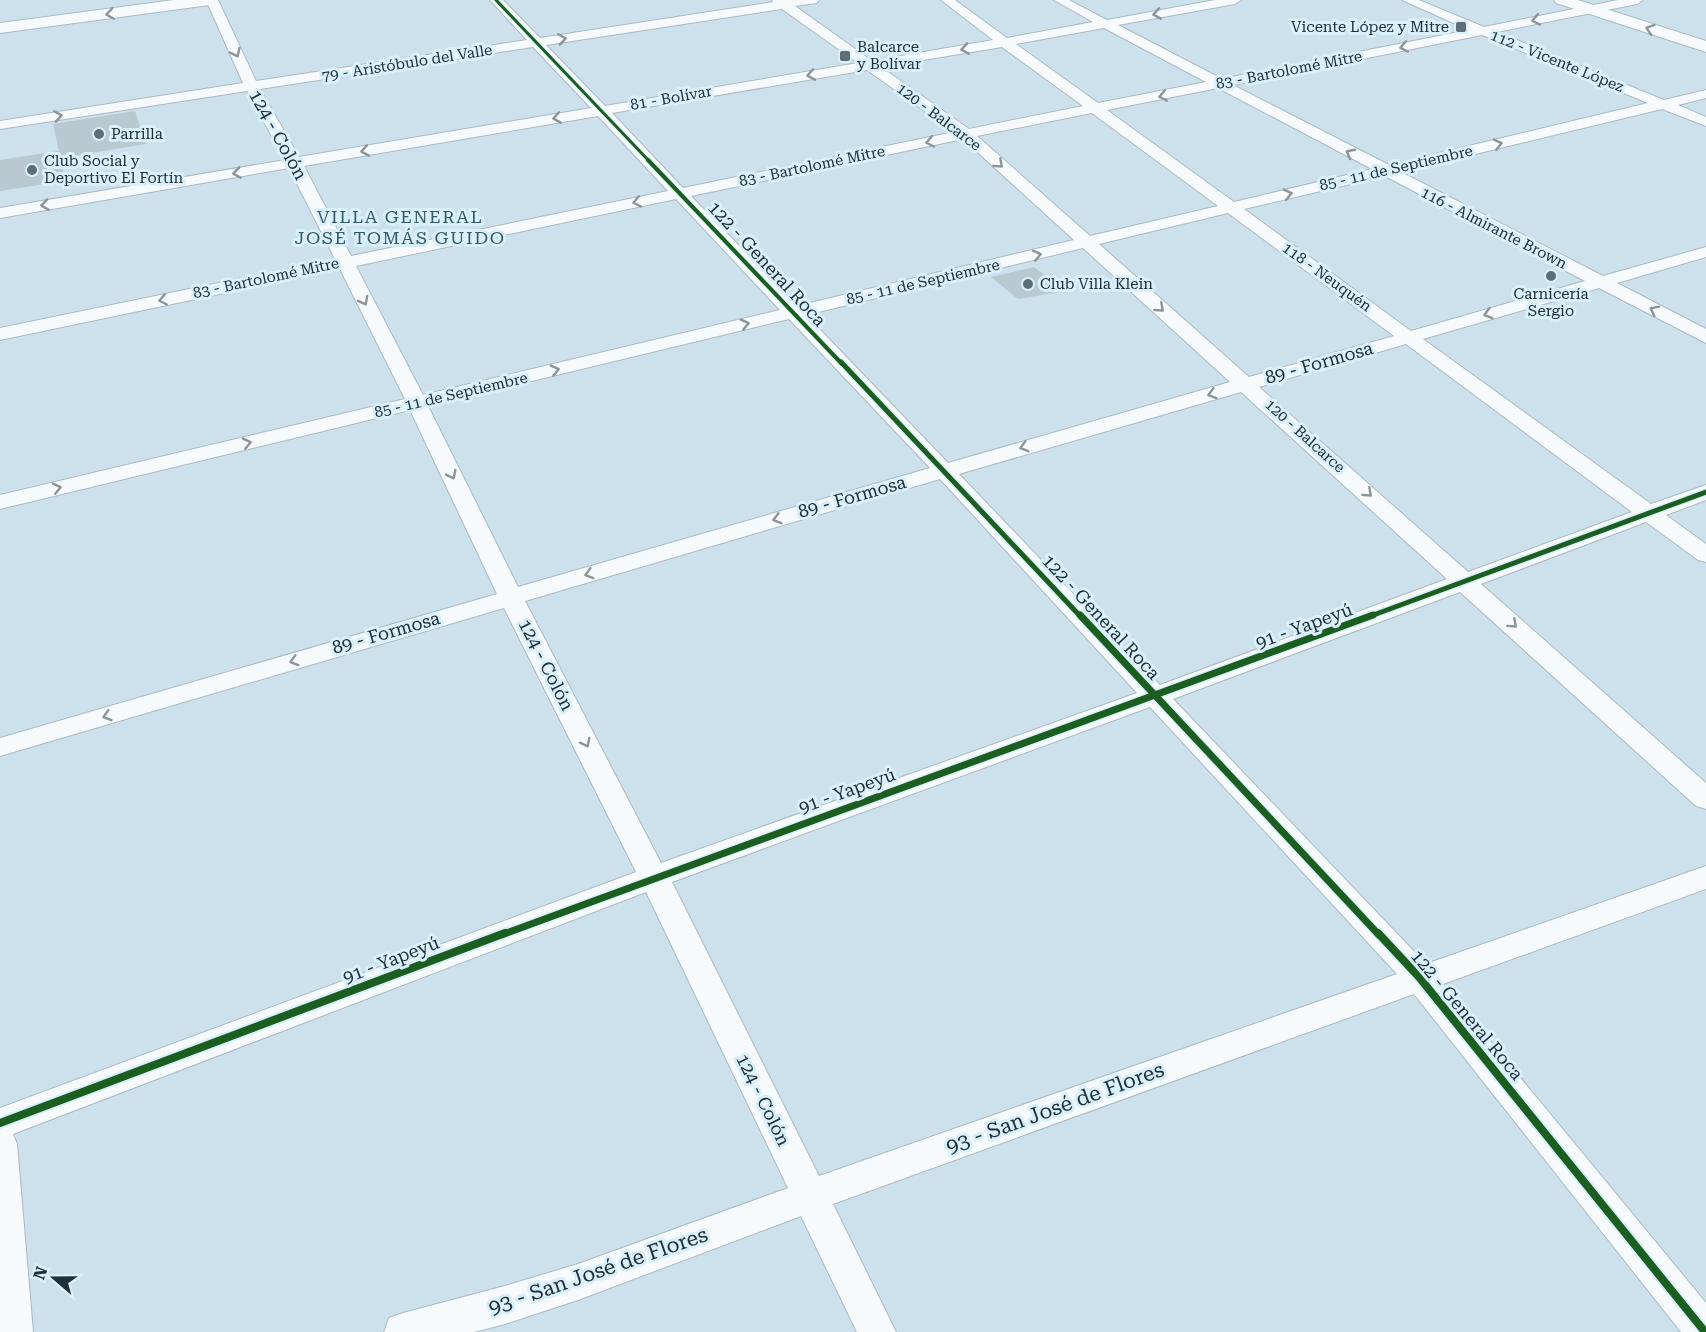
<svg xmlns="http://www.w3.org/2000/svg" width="1706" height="1332" font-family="'Roboto Serif',serif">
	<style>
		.building { fill: #b9c9d0 }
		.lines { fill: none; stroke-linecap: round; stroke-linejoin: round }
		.street-casing { stroke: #aabac2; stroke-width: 2 }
		.secondary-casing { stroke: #aabac2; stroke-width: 2 }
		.street { fill: #f7fafc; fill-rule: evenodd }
		.secondary { fill: #f7fafc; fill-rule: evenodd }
		.cycleway-far4-casing { stroke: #d9f0fb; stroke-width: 5 }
		.cycleway-far3-casing { stroke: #d9f0fb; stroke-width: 6 }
		.cycleway-far2-casing { stroke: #d9f0fb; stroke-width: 8 }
		.cycleway-far1-casing { stroke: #d9f0fb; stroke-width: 10 }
		.cycleway-casing { stroke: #d9f0fb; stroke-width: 12 }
		.cycleway-far4 { stroke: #1b5e20; stroke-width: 3 }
		.cycleway-far3 { stroke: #1b5e20; stroke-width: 4 }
		.cycleway-far2 { stroke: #1b5e20; stroke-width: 5 }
		.cycleway-far1 { stroke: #1b5e20; stroke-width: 7 }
		.cycleway { stroke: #1b5e20; stroke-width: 8 }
		.oneway { stroke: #8c959a }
		.poi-dot { fill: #5c6e76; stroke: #d9f0fb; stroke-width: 2 }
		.labels { text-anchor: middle; stroke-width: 6; stroke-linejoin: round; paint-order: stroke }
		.far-poi-label { font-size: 15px; fill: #203037; stroke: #d9f0fb; text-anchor: start }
		.far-street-label { font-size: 15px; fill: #203037; stroke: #d9f0fb }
		.street-label { font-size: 18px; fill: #203037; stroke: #d9f0fb }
		.far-quarter-label { font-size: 18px; letter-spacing: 1.5px; fill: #365968; stroke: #d9f0fb }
		.near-street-label { font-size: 21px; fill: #203037; stroke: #d9f0fb }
	</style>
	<rect width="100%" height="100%" fill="#cce1eb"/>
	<g class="building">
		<polygon points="135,111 146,144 61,158 65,181 0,191 0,160 59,151 53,124"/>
		<polygon points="1034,267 1065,291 1018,299 991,277"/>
	</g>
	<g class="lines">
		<defs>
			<path id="street" d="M206 0H218L256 81 527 40 490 0H503L540 38 773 2 772 0H819L817 3 795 6 872 61 993 40 941 0H955L1007 38 1093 22 1054 0H1069L1107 20 1215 0H1241L1235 4 1118 25 1222 79 1469 30 1402 0H1419L1484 27 1618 0H1643L1637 4 1497 32 1664 100 1706 90V98L1678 105 1706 117V126L1662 109 1401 172 1603 276 1706 247V257L1617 283 1706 329V343L1599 288 1423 339 1651 504 1706 485V500L1666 515 1706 544V562L1698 560 1646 522 1481 584 1706 783V809L1696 806 1460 592 1173 699 1426 964 1706 866V889L1443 984 1706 1303V1332H1681L1414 994 833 1204 896 1332H857L801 1216 578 1300 505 1324 474 1332H384L389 1318 403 1313 505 1286 578 1264 788 1188 646 892 13 1134 17 1144 33 1332H0V1108L636 872 504 608 0 756V738L497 594 410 410 0 509V495L405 399 340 269 0 340V328L335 259 289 168 0 218V208L285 160 247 91 0 129V121L243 83ZM782 9 858 63 605 106 546 45ZM1104 28 1206 82 1098 103 1016 44ZM1482 35 1648 103 1389 165 1233 85ZM533 47 591 108 299 157 260 89ZM1002 47 1083 106 969 129 881 67ZM867 70 954 132 683 188 612 113ZM1218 88 1372 169 1234 202 1107 110ZM1092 113 1218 206 1090 236 977 136ZM598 116 668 191 351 256 304 166ZM963 139 1074 240 797 306 691 196ZM1385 176 1585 281 1411 331 1244 209ZM676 199 780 310 423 395 356 266ZM1228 213 1394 336 1249 377 1099 244ZM1083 248 1230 382 948 463 806 315ZM789 319 930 468 518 587 428 406ZM1406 344 1632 512 1468 572 1259 387ZM1241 392 1447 579 1160 685 959 474ZM940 479 1137 693 661 863 525 601ZM1150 707 1397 974 819 1176 672 882Z"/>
			<g id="secondary">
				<polygon points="174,0 218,0 210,5 0,33 0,23"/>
				<polygon points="1554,0 1578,0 1706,41 1706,52 1556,3"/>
			</g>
		</defs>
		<use href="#street" class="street-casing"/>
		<use href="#secondary" class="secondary-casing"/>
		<use href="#street" class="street"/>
		<use href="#secondary" class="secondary"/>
		<defs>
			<polyline id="cycleway-far4" points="496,0 650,162"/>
			<polyline id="cycleway-far3" points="648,160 842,364"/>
			<g id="cycleway-far2">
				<polyline points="841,362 1081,617"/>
				<polyline points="1368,617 1706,492"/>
			</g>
			<g id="cycleway-far1">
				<polyline points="1080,615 1379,935"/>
				<polyline points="501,935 1373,615"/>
			</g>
			<g id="cycleway">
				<polyline points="1378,933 1419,977 1705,1332"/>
				<polyline points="0,1123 505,933"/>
			</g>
		</defs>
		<use href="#cycleway-far4" class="cycleway-far4-casing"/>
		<use href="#cycleway-far3" class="cycleway-far3-casing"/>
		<use href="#cycleway-far2" class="cycleway-far2-casing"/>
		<use href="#cycleway-far1" class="cycleway-far1-casing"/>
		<use href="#cycleway" class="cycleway-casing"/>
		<use href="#cycleway-far4" class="cycleway-far4"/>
		<use href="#cycleway-far3" class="cycleway-far3"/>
		<use href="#cycleway-far2" class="cycleway-far2"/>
		<use href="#cycleway-far1" class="cycleway-far1"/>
		<use href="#cycleway" class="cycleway"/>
	</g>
	<defs><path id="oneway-chevron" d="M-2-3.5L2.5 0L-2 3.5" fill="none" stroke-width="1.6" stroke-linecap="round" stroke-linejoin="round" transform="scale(1.5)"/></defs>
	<g class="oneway">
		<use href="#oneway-chevron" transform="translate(110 14) rotate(172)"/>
		<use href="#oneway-chevron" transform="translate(1157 14) rotate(170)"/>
		<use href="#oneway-chevron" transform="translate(1536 20) rotate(169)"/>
		<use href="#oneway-chevron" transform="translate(1650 29) rotate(-162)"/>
		<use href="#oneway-chevron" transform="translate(562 39) rotate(-9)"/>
		<use href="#oneway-chevron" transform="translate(1404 47) rotate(169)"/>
		<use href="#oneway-chevron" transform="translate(965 49) rotate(171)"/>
		<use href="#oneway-chevron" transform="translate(236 53) rotate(65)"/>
		<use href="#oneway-chevron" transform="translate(811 75) rotate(170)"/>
		<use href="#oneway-chevron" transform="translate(1163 96) rotate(169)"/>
		<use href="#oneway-chevron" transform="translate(58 116) rotate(-9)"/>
		<use href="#oneway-chevron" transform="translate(557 118) rotate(170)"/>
		<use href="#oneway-chevron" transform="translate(930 142) rotate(168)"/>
		<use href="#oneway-chevron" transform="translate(1498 144) rotate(-14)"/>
		<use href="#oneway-chevron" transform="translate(365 151) rotate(170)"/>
		<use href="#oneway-chevron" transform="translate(1350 153) rotate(-152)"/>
		<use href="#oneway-chevron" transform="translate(999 164) rotate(42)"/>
		<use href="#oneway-chevron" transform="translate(237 173) rotate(171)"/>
		<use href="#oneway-chevron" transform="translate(1288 194) rotate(-13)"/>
		<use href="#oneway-chevron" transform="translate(637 202) rotate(168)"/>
		<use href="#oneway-chevron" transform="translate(45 205) rotate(171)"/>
		<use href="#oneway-chevron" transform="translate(1037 255) rotate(-13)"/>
		<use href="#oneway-chevron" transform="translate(163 300) rotate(168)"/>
		<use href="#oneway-chevron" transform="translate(364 301) rotate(62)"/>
		<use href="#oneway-chevron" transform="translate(1160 308) rotate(41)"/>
		<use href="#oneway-chevron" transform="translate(1654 310) rotate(-153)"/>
		<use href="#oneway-chevron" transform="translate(1488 314) rotate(164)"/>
		<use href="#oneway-chevron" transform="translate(745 324) rotate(-13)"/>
		<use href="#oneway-chevron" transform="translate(555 370) rotate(-13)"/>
		<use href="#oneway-chevron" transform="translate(1212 394) rotate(164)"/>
		<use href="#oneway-chevron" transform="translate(247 443) rotate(-13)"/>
		<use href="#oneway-chevron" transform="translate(1024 447) rotate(164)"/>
		<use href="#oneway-chevron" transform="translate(452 475) rotate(64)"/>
		<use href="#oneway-chevron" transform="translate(57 488) rotate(-13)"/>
		<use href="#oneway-chevron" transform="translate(1368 493) rotate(42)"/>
		<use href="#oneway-chevron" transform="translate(777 519) rotate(164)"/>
		<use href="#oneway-chevron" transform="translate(589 574) rotate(164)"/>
		<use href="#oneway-chevron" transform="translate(1513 624) rotate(42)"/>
		<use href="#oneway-chevron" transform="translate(294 661) rotate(164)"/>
		<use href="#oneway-chevron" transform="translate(107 716) rotate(164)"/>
		<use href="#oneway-chevron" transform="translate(586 743) rotate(63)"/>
	</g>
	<g class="poi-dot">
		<rect x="1455" y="21" width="12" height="12" rx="3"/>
		<rect x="839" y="50" width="12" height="12" rx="3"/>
		<circle cx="99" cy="134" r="6"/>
		<circle cx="32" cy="170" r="6"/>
		<circle cx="1551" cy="276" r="6"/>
		<circle cx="1028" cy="284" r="6"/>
	</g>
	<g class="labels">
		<g class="far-poi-label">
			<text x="1449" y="32" text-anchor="end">Vicente López y Mitre</text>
			<text x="857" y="52">Balcarce<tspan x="857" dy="17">y Bolívar</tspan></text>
			<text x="111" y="139">Parrilla</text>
			<text x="44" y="166">Club Social y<tspan x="44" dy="17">Deportivo El Fortín</tspan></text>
			<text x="1040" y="289">Club Villa Klein</text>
			<text x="1551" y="299" text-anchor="middle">Carnicería<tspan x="1551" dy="17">Sergio</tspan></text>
		</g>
		<g class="far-street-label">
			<text transform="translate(1557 61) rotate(22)" y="5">112 - Vicente López</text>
			<text transform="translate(407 63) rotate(-9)" y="5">79 - Aristóbulo del Valle</text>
			<text transform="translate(1289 70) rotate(-11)" y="5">83 - Bartolomé Mitre</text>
			<text transform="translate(671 98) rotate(-10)" y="5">81 - Bolívar</text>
			<text transform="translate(939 117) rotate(37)" y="5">120 - Balcarce</text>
			<text transform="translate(812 166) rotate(-12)" y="5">83 - Bartolomé Mitre</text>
			<text transform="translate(1396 168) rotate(-13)" y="5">85 - 11 de Septiembre</text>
			<text transform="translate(1494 228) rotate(27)" y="5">116 - Almirante Brown</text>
			<text transform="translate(1327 277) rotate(36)" y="5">118 - Neuquén</text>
			<text transform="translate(266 278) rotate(-12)" y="5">83 - Bartolomé Mitre</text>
			<text transform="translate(923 282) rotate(-13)" y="5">85 - 11 de Septiembre</text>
			<text transform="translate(451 395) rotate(-13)" y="5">85 - 11 de Septiembre</text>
			<text transform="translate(1305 436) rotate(42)" y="5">120 - Balcarce</text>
		</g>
		<g class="street-label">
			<text transform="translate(278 135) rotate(61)" y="6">124 - Colón</text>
			<text transform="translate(767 264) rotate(47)" y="6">122 - General Roca</text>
			<text transform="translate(1319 363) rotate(-16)" y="6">89 - Formosa</text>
			<text transform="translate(852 497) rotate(-16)" y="6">89 - Formosa</text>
			<text transform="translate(1101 617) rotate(47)" y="6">122 - General Roca</text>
			<text transform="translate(1304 626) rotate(-20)" y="6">91 - Yapeyú</text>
			<text transform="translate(386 633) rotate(-16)" y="6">89 - Formosa</text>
			<text transform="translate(546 665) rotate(63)" y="6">124 - Colón</text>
			<text transform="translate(847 791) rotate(-20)" y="6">91 - Yapeyú</text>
			<text transform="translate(391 960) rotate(-21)" y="6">91 - Yapeyú</text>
			<text transform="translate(1467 1015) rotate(50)" y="6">122 - General Roca</text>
			<text transform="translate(763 1100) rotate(64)" y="6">124 - Colón</text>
		</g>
		<g class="far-quarter-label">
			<text x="400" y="223">VILLA GENERAL<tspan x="400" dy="21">JOSÉ TOMÁS GUIDO</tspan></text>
		</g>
		<g class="near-street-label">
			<text transform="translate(1055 1108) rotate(-20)" y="7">93 - San José de Flores</text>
			<text transform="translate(598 1271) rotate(-19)" y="7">93 - San José de Flores</text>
		</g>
	</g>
	<g transform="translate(54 1278) rotate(290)" stroke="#d9f0fb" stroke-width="4.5" paint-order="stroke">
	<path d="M0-4.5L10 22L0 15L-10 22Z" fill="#203037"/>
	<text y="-9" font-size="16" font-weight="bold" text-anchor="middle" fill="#203037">N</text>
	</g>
</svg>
